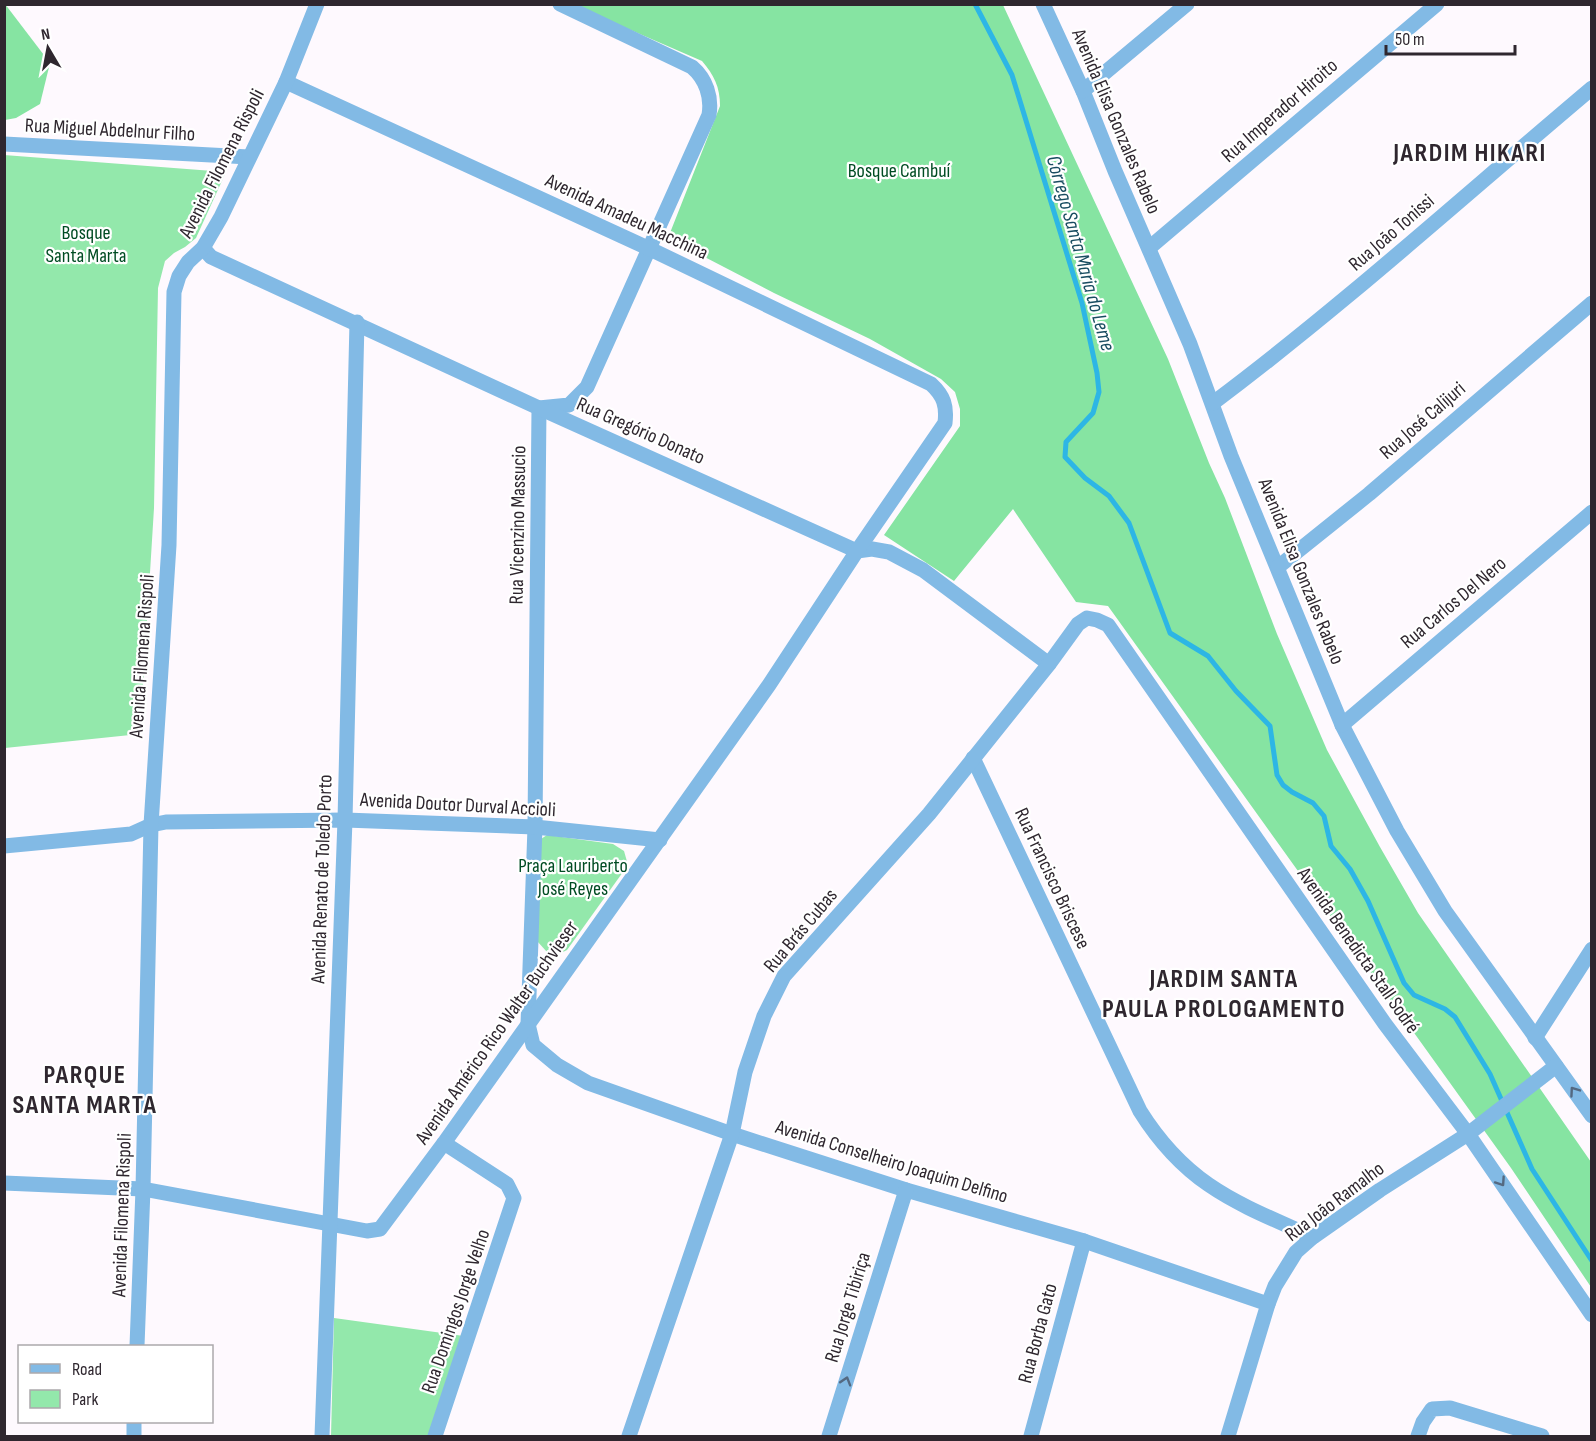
<svg xmlns="http://www.w3.org/2000/svg" width="1596" height="1441" font-family="'Sofia Sans Condensed',sans-serif">
	<style>
		.green { fill: #93e8ab }
		.forest { fill: #86e4a2 }
		.lines { fill: none; stroke-linecap: round; stroke-linejoin: round }
		.stream { stroke: #2db6e5; stroke-width: 5 }
		.minor { stroke: #82bae5; stroke-width: 15 }
		.oneway { stroke: #546981 }
		.labels { text-anchor: middle; stroke-width: 4.5; stroke-linejoin: round; paint-order: stroke }
		.street-label { font-size: 20px; fill: #2f272f; stroke: #fff }
		.park-label { font-size: 20px; fill: #004c23; stroke: #fff }
		.water-label { font-size: 21px; font-style: italic; fill: #194d61; stroke: #fff }
		.district-label { font-size: 26px; font-weight: bold; letter-spacing: 1.5px; fill: #2f272f; stroke: #fff }
	</style>
	<rect width="100%" height="100%" fill="#fef9fe"/>
	<g class="green">
		<polygon points="4,155 226,172 196,238 185,247 174,253 165,261 158,288 154,508 140,734 5,748"/>
		<polygon points="547,835 613,844 624,851 628,865 567,950 557,955 547,952 537,941 541,839"/>
		<polygon points="334,1318 464,1336 428,1436 331,1436"/>
	</g>
	<g class="forest">
		<polygon points="5,4 50,63 40,104 16,118 5,120"/>
		<path d="M573 5H1003L1168 359 1209 463 1225 498 1277 634 1327 750 1380 847 1418 913 1591 1162V1287L1511 1168 1108 606 1076 602 1013 509 954 581 884 535 960 426V409L955 392 941 379 870 339 774 293 668 238 720 106C720 87 714 75 702 61Z"/>
	</g>
	<g class="lines">
		<polyline class="stream" points="975,4 1012,75 1082,303 1097,373 1099,392 1093,413 1066,442 1065,457 1085,478 1109,496 1129,523 1170,633 1208,656 1236,691 1270,726 1277,775 1283,785 1292,792 1313,803 1324,816 1331,846 1350,869 1368,901 1404,983 1414,995 1445,1009 1455,1017 1490,1074 1532,1169 1592,1261"/>
		<g class="minor">
			<path d="M560 4 692 67C706 79 712 97 709 115L587 387 569 405 539 408 535 827 528 1024 533 1045 557 1065 588 1083 732 1134 906 1190 1084 1241 1268 1304"/>
			<polyline points="1043,4 1083,91 1115,171 1190,344 1231,456 1342,725 1397,831 1445,911 1592,1116"/>
			<polyline points="1083,91 1187,4"/>
			<polyline points="4,144 249,157"/>
			<polyline points="203,248 211,257 539,408 857,551 872,549 889,552 923,570 1049,664"/>
			<polyline points="1149,248 1437,4"/>
			<path d="M1213 403C1345 304 1466 194 1592 88"/>
			<polyline points="1278,567 1369,494 1592,303"/>
			<polyline points="1342,725 1592,512"/>
			<path d="M973 758 1140 1111C1187 1186 1237 1203 1313 1237"/>
			<polyline points="4,846 131,834 151,825 166,822 345,820 535,827 660,840"/>
			<polyline points="1535,1038 1592,949"/>
			<path d="M4 1183 143 1189 367 1231 380 1229 444 1143 769 685 857 551 945 423C947 406 944 396 931 384L650 249 286 82"/>
			<polyline points="137,1346 143,1189 151,825 169,545 174,292 179,276 188,262 203,248 221,217 286,82 317,4"/>
			<polyline points="134,1436 134,1422"/>
			<polyline points="322,1436 345,820 357,322"/>
			<polyline points="435,1436 514,1198 507,1184 444,1143"/>
			<polyline points="629,1436 732,1134 745,1072 764,1016 784,976 929,814 1049,664 1078,624 1087,618 1097,620 1108,625 1385,1024 1468,1134 1592,1315"/>
			<polyline points="829,1436 906,1190"/>
			<polyline points="1031,1436 1084,1241"/>
			<polyline points="1228,1436 1268,1304 1275,1286 1296,1252 1313,1237 1380,1190 1468,1134 1556,1066"/>
			<polyline points="1418,1436 1423,1422 1432,1409 1450,1408 1542,1436"/>
		</g>
	</g>
	<defs><path id="oneway-chevron" d="M-2-3.5L2.5 0L-2 3.5" fill="none" stroke-width="1.6" stroke-linecap="round" stroke-linejoin="round" transform="scale(1.5)"/></defs>
	<g class="oneway">
		<use href="#oneway-chevron" transform="translate(1574 1091) rotate(-125)"/>
		<use href="#oneway-chevron" transform="translate(1501 1182) rotate(56)"/>
		<use href="#oneway-chevron" transform="translate(846 1381) rotate(-73)"/>
	</g>
	<g class="labels">
		<g class="street-label">
			<text transform="translate(1279 110) rotate(-41)" y="7">Rua Imperador Hiroito</text>
			<text transform="translate(1117 121) rotate(67)" y="7">Avenida Elisa Gonzales Rabelo</text>
			<text transform="translate(110 129) rotate(3)" y="7">Rua Miguel Abdelnur Filho</text>
			<text transform="translate(221 163) rotate(-63)" y="7">Avenida Filomena Rispoli</text>
			<text transform="translate(627 216) rotate(25)" y="7">Avenida Amadeu Macchina</text>
			<text transform="translate(1391 232) rotate(-41)" y="7">Rua João Tonissi</text>
			<text transform="translate(1422 420) rotate(-41)" y="7">Rua José Calijuri</text>
			<text transform="translate(641 430) rotate(24)" y="7">Rua Gregório Donato</text>
			<text transform="translate(517 525) rotate(-89)" y="7">Rua Vicenzino Massucio</text>
			<text transform="translate(1302 571) rotate(68)" y="7">Avenida Elisa Gonzales Rabelo</text>
			<text transform="translate(1453 602) rotate(-40)" y="7">Rua Carlos Del Nero</text>
			<text transform="translate(141 656) rotate(-86)" y="7">Avenida Filomena Rispoli</text>
			<text transform="translate(458 804) rotate(3)" y="7">Avenida Doutor Durval Accioli</text>
			<text transform="translate(1053 878) rotate(65)" y="7">Rua Francisco Briscese</text>
			<text transform="translate(321 879) rotate(-88)" y="7">Avenida Renato de Toledo Porto</text>
			<text transform="translate(800 930) rotate(-50)" y="7">Rua Brás Cubas</text>
			<text transform="translate(1359 950) rotate(55)" y="7">Avenida Benedicta Stall Sodré</text>
			<text transform="translate(496 1032) rotate(-55)" y="7">Avenida Américo Rico Walter Buchvieser</text>
			<text transform="translate(892 1161) rotate(17)" y="7">Avenida Conselheiro Joaquim Delfino</text>
			<text transform="translate(1334 1201) rotate(-37)" y="7">Rua João Ramalho</text>
			<text transform="translate(121 1215) rotate(-88)" y="7">Avenida Filomena Rispoli</text>
			<text transform="translate(847 1307) rotate(-73)" y="7">Rua Jorge Tibiriça</text>
			<text transform="translate(455 1311) rotate(-71)" y="7">Rua Domingos Jorge Velho</text>
			<text transform="translate(1037 1333) rotate(-75)" y="7">Rua Borba Gato</text>
		</g>
		<g class="park-label">
			<text x="899" y="177">Bosque Cambuí</text>
			<text x="86" y="239">Bosque<tspan x="86" dy="23">Santa Marta</tspan></text>
			<text x="573" y="872">Praça Lauriberto<tspan x="573" dy="23">José Reyes</tspan></text>
		</g>
		<g class="water-label">
			<text transform="translate(1081 253) rotate(74)" y="7">Córrego Santa Maria do Leme</text>
		</g>
		<g class="district-label">
			<text x="1470" y="161">JARDIM HIKARI</text>
			<text x="1224" y="987">JARDIM SANTA<tspan x="1224" dy="30">PAULA PROLOGAMENTO</tspan></text>
			<text x="85" y="1083">PARQUE<tspan x="85" dy="30">SANTA MARTA</tspan></text>
		</g>
	</g>
	<rect width="1596" height="1441" fill="none" stroke="#2f272f" stroke-width="12"/>
	<rect x="18" y="1345" width="195" height="78" fill="#ffffff" stroke="#aca9ac" stroke-width="1.5"/>
	<rect x="30" y="1364" width="30" height="9" fill="#82bae5" stroke="#aca9ac" stroke-width="1.5"/>
	<text x="72" y="1375" font-size="18" fill="#2f272f">Road</text>
	<rect x="30" y="1390" width="30" height="18" fill="#93e8ab" stroke="#aca9ac" stroke-width="1.5"/>
	<text x="72" y="1405" font-size="18" fill="#2f272f">Park</text>
	<g transform="translate(48 48) rotate(350)" stroke="#ffffff" stroke-width="4.5" paint-order="stroke">
	<path d="M0-4.5L10 22L0 15L-10 22Z" fill="#2f272f"/>
	<text y="-9" font-size="16" font-weight="bold" text-anchor="middle" fill="#2f272f">N</text>
	</g>
	<path d="M1386 45v9h129v-9" fill="none" stroke="#2f272f" stroke-width="3"/>
	<text x="1395" y="45" font-size="18" fill="#2f272f" stroke="#ffffff" stroke-width="4.5" paint-order="stroke">50 m</text>
</svg>
